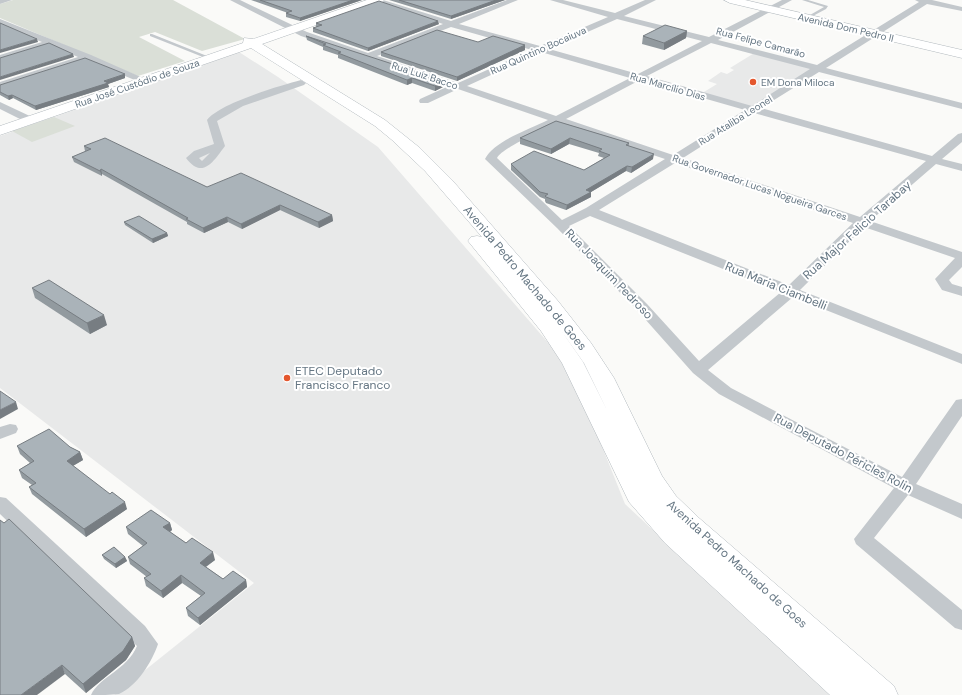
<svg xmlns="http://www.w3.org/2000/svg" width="962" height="695" font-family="'DM Sans',sans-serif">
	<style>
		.built { fill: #e8e9e9 }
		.green { fill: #dadfd7 }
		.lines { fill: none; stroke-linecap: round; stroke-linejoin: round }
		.secondary-casing { stroke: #b3babf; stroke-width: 1 }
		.lane { fill: #c3c8cc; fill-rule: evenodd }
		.street { fill: #c3c8cc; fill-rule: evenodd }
		.secondary { fill: #fff; fill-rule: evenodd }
		.wall { fill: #929a9f }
		.shaded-wall { fill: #777d82 }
		.building { fill: #aab3b9; stroke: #777d82 }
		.poi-dot { fill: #e4572e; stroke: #fff; stroke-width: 1.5 }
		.labels { text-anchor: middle; stroke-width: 4; stroke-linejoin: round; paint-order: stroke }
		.far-street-label { font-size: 10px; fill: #657683; stroke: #fff }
		.far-poi-label { font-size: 10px; fill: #657683; stroke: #fff; text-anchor: start }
		.street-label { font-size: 12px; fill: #657683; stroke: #fff }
		.poi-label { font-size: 12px; fill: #657683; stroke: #fff; text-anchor: start }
	</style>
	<rect width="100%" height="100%" fill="#fafaf8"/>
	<g class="built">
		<polygon points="239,52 278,77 378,147 571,369 625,504 830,695 114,695 254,583 0,388 0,136"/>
		<polygon points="756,52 814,68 751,110 699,95 717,84 708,81 721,72 727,74 734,70 730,68"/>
	</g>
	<g class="green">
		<polygon points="13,0 173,0 245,39 202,51 155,32 139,37 185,61 138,76 0,18 0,4"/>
		<polygon points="54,117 75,126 32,142 12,131"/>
	</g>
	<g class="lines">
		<defs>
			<g id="secondary">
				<path d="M367 0H384L382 2 262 44 385 120 420 148 452 180 558 301 591 343 614 378 662 476 676 496 699 518 894 686 898 695H830L665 543 629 502 562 363 541 331 468 241 471 237 477 236 482 237 425 171 392 140 375 126 251 48 0 135V126L243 43 244 38 253 39ZM560 329 583 362 607 410 584 363Z"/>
				<polygon points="724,0 745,0 962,50 962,58 730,3"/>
			</g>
		</defs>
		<use href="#secondary" class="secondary-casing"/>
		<g class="lane">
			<polygon points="802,0 808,0 828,6 826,9 811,17 810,17 810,15 824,7"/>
			<polygon points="150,34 152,34 212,58 208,59 150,36"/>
		</g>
		<g class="street">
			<polygon points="0,0 12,0 0,4"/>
			<path d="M230 0H240L307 32 368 53 443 24 371 0H383L451 21 507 0H518L459 24 540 46 608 17 550 0H563L615 13 645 0H656L624 16 709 37 782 0H792L718 40 817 65 919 2 915 0H932L962 7V11L927 4 826 68 962 103V109L819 72 761 108 932 156 958 134 962 133V142L942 159 962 164V171L936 164 870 221 962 252V267L949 280 952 284 962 287V296L942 290 935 279 955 258 864 227 800 290 962 354V364L793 297 708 370 731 388 902 477 956 400 962 399V416L916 484 962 504V519L908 495 874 538 962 610V630L955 628 856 544 854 539 894 488 719 394 693 373 637 310 557 228 485 159C494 141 530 129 548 120L458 89 428 103H420L419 101 420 99 449 86 301 36ZM617 19 702 41 638 74 549 49ZM451 27 532 50 458 83 377 56ZM711 43 810 69 752 106 647 76ZM541 52 630 78 556 116 467 86ZM640 80 745 110 673 155 566 119ZM754 113 926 161 860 217 683 158ZM558 123 665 159 586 208 562 220 497 158C502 148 545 129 558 123ZM675 163 853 223 789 285 599 210ZM590 216 781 292 699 361 647 304 569 226Z"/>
			<polygon points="0,19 91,55 150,81 145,84 142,83 86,60 0,88 0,82 78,57 50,45 0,61 0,55 42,42 0,25"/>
			<path d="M301 80 306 83 304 85 243 106 217 121 225 146C215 159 203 181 186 158L194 151 214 144 207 120C220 103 279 86 301 80ZM210 153 202 161 199 158Z"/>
			<polygon points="0,102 34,118 35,120 30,123 26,122 0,109"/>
			<polygon points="10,424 16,425 18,429 16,433 0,439 0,427"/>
			<path d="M0 497 6 498 145 626 158 644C152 662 137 686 119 694 112 695 99 695 91 695 100 676 127 670 137 646L0 514Z"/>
		</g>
		<use href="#secondary" class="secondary"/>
	</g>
	<g class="wall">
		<polygon points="251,0 362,0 300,21 286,17 286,13 288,13"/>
		<polygon points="389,0 505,0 451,19"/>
		<polygon points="316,23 439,24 368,51 313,32 313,28 317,27 316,27"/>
		<polygon points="687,31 686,38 664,50 642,44 643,36"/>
		<polygon points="306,36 445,86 435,91 412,83 407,85 338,58 338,55 323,50 323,47 307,40"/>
		<polygon points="478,42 525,45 525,50 457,81 381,56 381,52"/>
		<polygon points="125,74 125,78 108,84 109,87 36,110 13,98 9,100 0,95 0,85"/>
		<polygon points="556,121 629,143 629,146 653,159 631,173 626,171 591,192 591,197 566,210 546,203 545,201 545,199 540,197 511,170 511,164 584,170 604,158 598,156 599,153 569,144 551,154 520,144 520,138"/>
		<polygon points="84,146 207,187 332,215 333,221 319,228 280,210 242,229 228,222 204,233 187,224 187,222 102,174 102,176 74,162 72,157 86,151 85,151"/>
		<polygon points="124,222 167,233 168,236 153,243 125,225"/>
		<polygon points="32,288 107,325 90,334 35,298"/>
		<polygon points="17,446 70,447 80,452 83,460 73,466 127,509 86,537 32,494 29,487 32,485 22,478 19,470 30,463 20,454"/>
		<polygon points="0,520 132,637 135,646 126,660 86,693 65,674"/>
		<polygon points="170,523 172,530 170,532 186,543 215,560 206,567 223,579 246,580 247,587 200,625 188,616 186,608 201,596 182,583 163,598 146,586 144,578 147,577 130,564 128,557 143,546 128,534 126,527"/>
		<polygon points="102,555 125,557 127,561 116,568 104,559"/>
	</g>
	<g class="shaded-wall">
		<polygon points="353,0 362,0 300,21 300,18"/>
		<polygon points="496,0 505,0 451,19 451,16"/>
		<polygon points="438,21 439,24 368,51 368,48"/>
		<polygon points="687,31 686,38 664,50 664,43"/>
		<polygon points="37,39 38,42 0,53 0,50"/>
		<polygon points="525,45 525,50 457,81 457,77"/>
		<polygon points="73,54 74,57 0,80 0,77"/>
		<polygon points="125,74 125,78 108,84 109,87 36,110 35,106"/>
		<polygon points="412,78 412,83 407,85 407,80"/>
		<polygon points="445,81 445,86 435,91 435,86"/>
		<polygon points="12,95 13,98 9,100 8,96"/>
		<polygon points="570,138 569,144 551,154 551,149"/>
		<polygon points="654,154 653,159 631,173 632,167"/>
		<polygon points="627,166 626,171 591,192 591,197 566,210 567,205 586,190"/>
		<polygon points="101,169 102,174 102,176 100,171"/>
		<polygon points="280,205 280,210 242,229 241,224"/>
		<polygon points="332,215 333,221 319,228 318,222"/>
		<polygon points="227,217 228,222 204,233 203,228"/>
		<polygon points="167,233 168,236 153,243 152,239"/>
		<polygon points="104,315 107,325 90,334 87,323"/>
		<polygon points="16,402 18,409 0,419 0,410"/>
		<polygon points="80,452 83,460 69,468 67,461"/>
		<polygon points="125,502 127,509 86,537 84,529"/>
		<polygon points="170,523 172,530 165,535 163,527"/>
		<polygon points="213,552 215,560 201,570 200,563"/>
		<polygon points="125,557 127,561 116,568 115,564"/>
		<polygon points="181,575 182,583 163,598 161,591"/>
		<polygon points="246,580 247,587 200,625 198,618"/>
		<polygon points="132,637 135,646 126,660 86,693 83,684"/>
		<polygon points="62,665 65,674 37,695 21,695"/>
	</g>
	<g class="building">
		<polygon points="260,0 353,0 300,18 286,13 292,11"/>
		<polygon points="399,0 496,0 451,16"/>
		<polygon points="379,1 438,21 368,48 313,28 322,25 316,23"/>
		<polygon points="0,23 37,39 0,50"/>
		<polygon points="665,25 687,31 664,43 643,36"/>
		<polygon points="437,30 478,42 493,36 525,45 457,77 381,52"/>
		<polygon points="306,36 445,81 435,86 412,78 407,80 338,53 341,52 323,45 326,44"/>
		<polygon points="49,43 73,54 0,77 0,58"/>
		<polygon points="85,58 125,74 104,81 108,83 35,106 12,95 8,96 0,92 0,85"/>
		<polygon points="556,121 629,143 626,145 654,154 632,167 627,166 586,190 591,192 567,205 546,197 545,196 548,194 540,192 511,164 534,151 584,170 610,155 599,151 602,149 570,138 551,149 520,138"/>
		<polygon points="105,138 207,187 241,173 332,215 318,222 280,205 241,224 227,217 203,228 186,219 188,218 101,169 100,171 72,157 91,149 84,146"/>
		<polygon points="139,216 167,233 152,239 124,222"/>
		<polygon points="49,280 104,315 87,323 32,288"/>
		<polygon points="0,391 16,402 0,410"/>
		<polygon points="49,429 70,447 80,452 67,461 110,494 112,492 125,502 84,529 29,487 36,483 19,470 34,461 17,446"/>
		<polygon points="151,510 170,523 163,527 186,543 192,538 213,552 200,563 223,579 233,571 246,580 198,618 186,608 205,593 181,575 161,591 144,578 151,574 128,557 147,543 126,527"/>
		<polygon points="9,519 132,637 123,651 83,684 62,665 21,695 0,695 0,520 4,523"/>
		<polygon points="114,547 125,557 115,564 102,555"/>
	</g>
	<g class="poi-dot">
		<circle cx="753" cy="82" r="4"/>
		<circle cx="287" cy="378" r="4"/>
	</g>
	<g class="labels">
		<g class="far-street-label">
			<text transform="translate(846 27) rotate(13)" y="4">Avenida Dom Pedro II</text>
			<text transform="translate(761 42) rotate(15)" y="4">Rua Felipe Camarão</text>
			<text transform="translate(538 50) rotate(-24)" y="4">Rua Quintino Bocaiuva</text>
			<text transform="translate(425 75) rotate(18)" y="4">Rua Luíz Bacco</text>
			<text transform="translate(137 83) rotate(-19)" y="4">Rua José Custódio de Souza</text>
			<text transform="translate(668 86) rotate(16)" y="4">Rua Marcílio Dias</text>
			<text transform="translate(735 120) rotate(-32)" y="4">Rua Ataliba Leonel</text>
			<text transform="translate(760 187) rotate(19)" y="4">Rua Governador Lucas Nogueira Garces</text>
		</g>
		<g class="far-poi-label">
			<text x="761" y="86">EM Dona Miloca</text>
		</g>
		<g class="street-label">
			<text transform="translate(857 230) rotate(-42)" y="4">Rua Major Felicio Tarabay</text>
			<text transform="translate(609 274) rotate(46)" y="4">Rua Joaquim Pedroso</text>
			<text transform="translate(525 278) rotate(50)" y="4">Avenida Pedro Machado de Goes</text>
			<text transform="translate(776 286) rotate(22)" y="4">Rua Maria Ciambelli</text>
			<text transform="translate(843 453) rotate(28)" y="4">Rua Deputado Péricles Rolin</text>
			<text transform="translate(737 564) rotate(42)" y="4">Avenida Pedro Machado de Goes</text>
		</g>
		<g class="poi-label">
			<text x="295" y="375">ETEC Deputado<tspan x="295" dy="14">Francisco Franco</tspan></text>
		</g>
	</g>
</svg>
